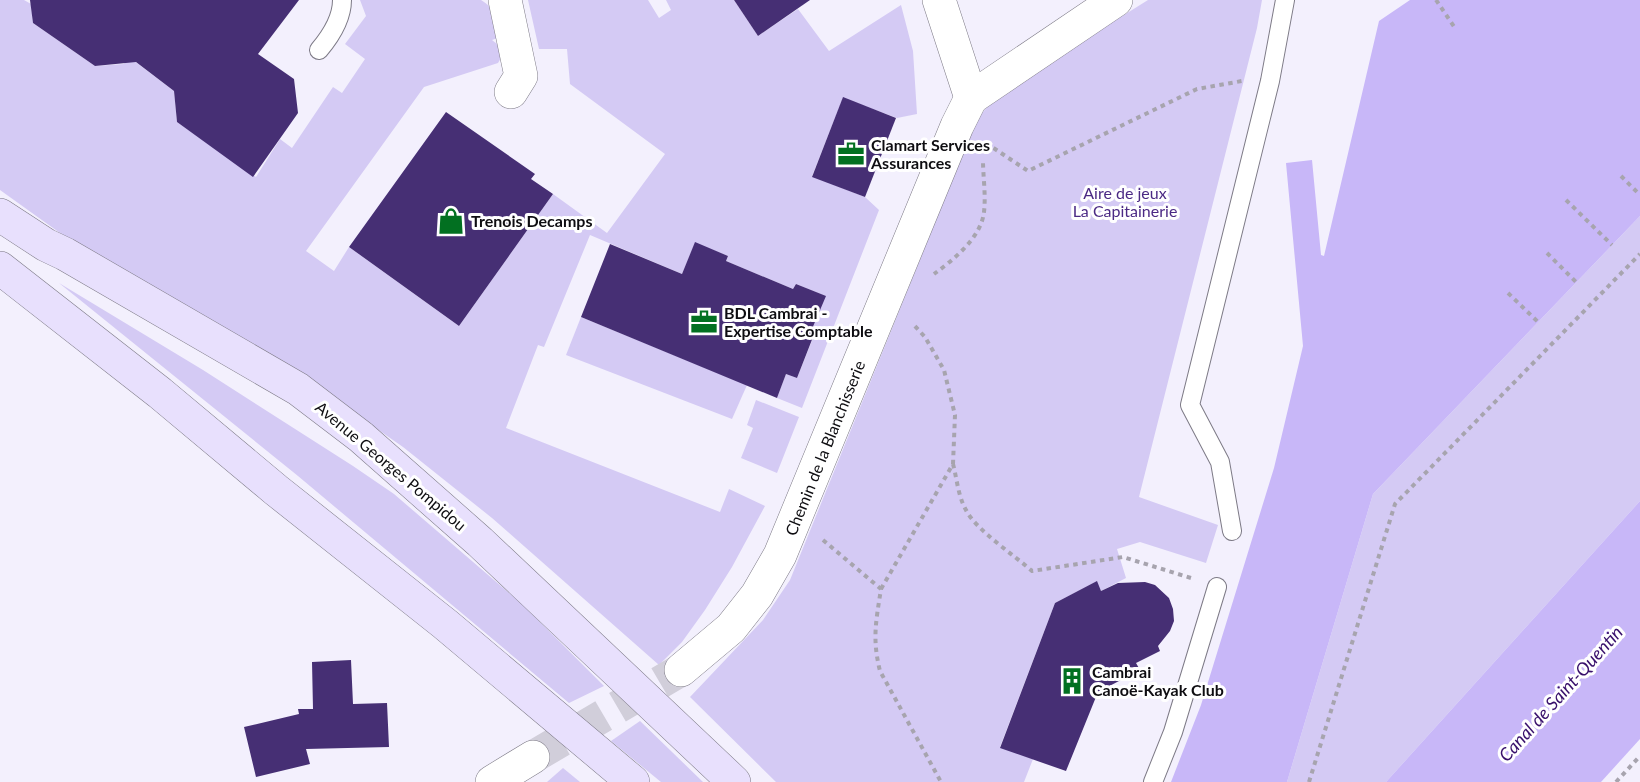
<svg xmlns="http://www.w3.org/2000/svg" width="1640" height="782" font-family="Lato,sans-serif">
	<style>
		.green { fill: #d4caf4 }
		.water { fill: #c8b7f8 }
		.building { fill: #462f74 }
		.lines { fill: none; stroke-linecap: round; stroke-linejoin: round }
		.minor-tunnel { stroke: #d1ceda; stroke-width: 33; stroke-dasharray: 33 16; stroke-linecap: butt }
		.service-casing { stroke: #7d7a86; stroke-width: 20 }
		.minor-casing { stroke: #7d7a86; stroke-width: 34 }
		.secondary-casing { stroke: #7d7a86; stroke-width: 34 }
		.path { stroke: #a7a4ae; stroke-width: 4; stroke-dasharray: 4.5 4.5; stroke-linecap: butt }
		.service { stroke: #fff; stroke-width: 18 }
		.minor { stroke: #fff; stroke-width: 33 }
		.secondary { stroke: #e8e0fd; stroke-width: 33 }
		.labels { text-anchor: middle; stroke-width: 6; stroke-linejoin: round; paint-order: stroke }
		.poi-label { font-size: 16px; font-weight: bold; fill: #0e0d11; stroke: #fff; text-anchor: start }
		.park-label { font-size: 16px; fill: #4b2984; stroke: #fff }
		.street-label { font-size: 16px; fill: #0e0d11; stroke: #fff }
		.water-label { font-size: 18px; font-style: italic; fill: #38106c; stroke: #fff }
	</style>
	<rect width="100%" height="100%" fill="#f3f0fd"/>
	<g class="green">
		<path d="M0 0H24L31 4 33 23 95 66 124 64 129 57 174 91 177 122 256 177 280 139 292 148 333 87 342 93 365 59 345 44 366 16 360 0H481C496 9 498 20 503 36L492 40 502 48V56L498 63 424 87 306 251 334 271 349 247 459 326 553 194 607 233 665 154 570 84 567 49H539L528 0H648L659 18 671 10 666 0H734L758 36 798 9 829 51 901 5 913 51 917 114 897 118 843 98 812 176 865 197 879 210 802 408 777 398 786 374 797 378 815 333 812 329 825 296 796 284 793 289 726 261 728 256 695 243 682 274 590 235 544 347 538 345 506 428 720 512 729 489 765 506 732 567 705 610 682 642 659 665 492 518 403 447 305 379 67 238 0 190Z"/>
		<polygon points="1148,0 1262,0 1257,28 1139,497 1218,525 1206,563 1140,542 1117,549 1126,578 1101,591 1096,582 1055,603 1000,747 1033,759 1024,782 776,782 690,697 763,620 790,580 973,129 982,113 996,97 1017,82"/>
		<polygon points="1640,216 1640,501 1386,782 1287,782 1373,494"/>
		<polygon points="59,283 203,370 353,466 394,494 522,604 604,686 569,703 298,476"/>
		<polygon points="581,317 747,385 732,419 566,355"/>
		<polygon points="756,400 799,417 777,473 741,458 753,428 747,425"/>
		<polygon points="640,721 703,782 661,782 611,741"/>
		<polygon points="563,768 580,782 547,782"/>
	</g>
	<g class="water">
		<polygon points="1410,0 1640,0 1640,216 1373,494 1287,782 1171,782 1201,705 1274,468 1303,346 1286,163 1312,160 1321,255 1324,256 1379,21"/>
		<polygon points="1640,501 1640,739 1601,782 1386,782"/>
	</g>
	<g class="building">
		<polygon points="30,0 299,0 258,54 294,79 298,113 253,177 177,122 174,91 136,62 95,66 33,23"/>
		<polygon points="734,0 810,0 758,36"/>
		<polygon points="843,97 896,118 865,197 812,177"/>
		<polygon points="446,112 535,174 531,179 553,194 459,326 349,247"/>
		<polygon points="695,242 728,256 726,261 793,289 796,284 826,296 812,329 815,332 797,378 786,374 777,398 581,317 610,244 682,274"/>
		<polygon points="1097,581 1101,591 1118,583 1145,582 1155,585 1169,598 1173,609 1174,621 1170,631 1158,646 1160,651 1136,663 1140,670 1098,692 1066,771 1000,748 1055,603"/>
		<polygon points="351,660 353,704 387,703 389,747 306,749 310,764 256,777 244,727 299,714 298,709 313,709 312,662"/>
	</g>
	<g class="lines">
		<polyline class="minor-tunnel" points="533,757 681,670"/>
		<defs>
			<g id="service">
				<path d="M319 50C330 37 342 18 342 0"/>
				<polyline points="1232,531 1220,462 1190,405 1270,81 1285,0"/>
				<polyline points="1153,782 1173,732 1217,587"/>
			</g>
			<g id="minor">
				<polyline points="505,0 521,76 511,92"/>
				<polyline points="939,0 971,98"/>
				<polyline points="971,98 1116,0"/>
				<polyline points="681,670 731,628 757,595 780,555 957,126 971,98"/>
				<polyline points="492,782 533,757"/>
			</g>
			<g id="secondary">
				<polyline points="0,215 46,245 65,254 298,389 361,437 480,542 734,782"/>
				<polyline points="0,268 160,393 276,490 445,624 633,782"/>
			</g>
		</defs>
		<use href="#service" class="service-casing"/>
		<use href="#minor" class="minor-casing"/>
		<use href="#secondary" class="secondary-casing"/>
		<g class="path">
			<polyline points="1436,0 1455,28"/>
			<polyline points="986,143 1028,171 1197,89 1242,81"/>
			<polyline points="1621,176 1640,195"/>
			<polyline points="1566,200 1612,245"/>
			<polyline points="1547,253 1576,282"/>
			<path d="M934 274C953 260 981 238 984 212 986 195 983 177 983 160"/>
			<polyline points="1508,293 1538,322"/>
			<path d="M953 464C957 479 958 496 966 510 976 530 1014 555 1032 571L1123 557 1191 578"/>
			<path d="M823 540 881 589C876 621 872 639 880 671L941 782"/>
			<polyline points="881,589 953,464 955,415 944,370 925,337 913,324"/>
			<polyline points="1309,782 1395,504 1640,254"/>
			<polyline points="1616,782 1640,756"/>
		</g>
		<use href="#service" class="service"/>
		<use href="#minor" class="minor"/>
		<use href="#secondary" class="secondary"/>
	</g>
	<defs>
		<symbol id="office-bare" viewBox="-9 -9 18 18"><path d="M-6-3h4V-5.5h4V-3h4V5H-6ZM-1-4.5V-3h2v-1.5ZM-6 0V1H6V0Z" fill="#027021" stroke="#fff" stroke-width="2.5" paint-order="stroke"/></symbol>
		<symbol id="shop-bare" viewBox="-9 -9 18 18"><path d="M-5-2.5h2.3a2.7 3.5 0 0 1 5.4 0H5L5.5 6h-11ZM-1.5-2.5h3a1.5 2.3 0 0 0-3 0Z" fill="#027021" stroke="#fff" stroke-width="2.5" paint-order="stroke"/></symbol>
		<symbol id="building-bare" viewBox="-9 -9 18 18"><path d="M-4-6H4V6H1V3H-1V6H-4ZM-2.5-4.3h1.7v1.8h-1.7ZM.8-4.3h1.7v1.8H.8ZM-2.5-1h1.7V.8h-1.7ZM.8-1h1.7V.8H.8Z" fill="#027021" stroke="#fff" stroke-width="2.5" paint-order="stroke"/></symbol>
	</defs>
	<g fill-rule="evenodd">
		<use href="#office-bare" x="832" y="135" width="38" height="38"/>
		<use href="#shop-bare" x="432" y="202" width="38" height="38"/>
		<use href="#office-bare" x="685" y="303" width="38" height="38"/>
		<use href="#building-bare" x="1053" y="662" width="38" height="38"/>
	</g>
	<g class="labels">
		<g class="poi-label">
			<text x="871" y="151">Clamart Services<tspan x="871" dy="18">Assurances</tspan></text>
			<text x="471" y="227">Trenois Decamps</text>
			<text x="724" y="319">BDL Cambrai -<tspan x="724" dy="18">Expertise Comptable</tspan></text>
			<text x="1092" y="678">Cambrai<tspan x="1092" dy="18">Canoë-Kayak Club</tspan></text>
		</g>
		<g class="park-label">
			<text x="1125" y="199">Aire de jeux<tspan x="1125" dy="18">La Capitainerie</tspan></text>
		</g>
		<g class="street-label">
			<text transform="translate(825 448) rotate(-68)" y="6">Chemin de la Blanchisserie</text>
			<text transform="translate(391 466) rotate(40)" y="6">Avenue Georges Pompidou</text>
		</g>
		<g class="water-label">
			<text transform="translate(1561 694) rotate(-48)" y="6">Canal de Saint-Quentin</text>
		</g>
	</g>
</svg>
